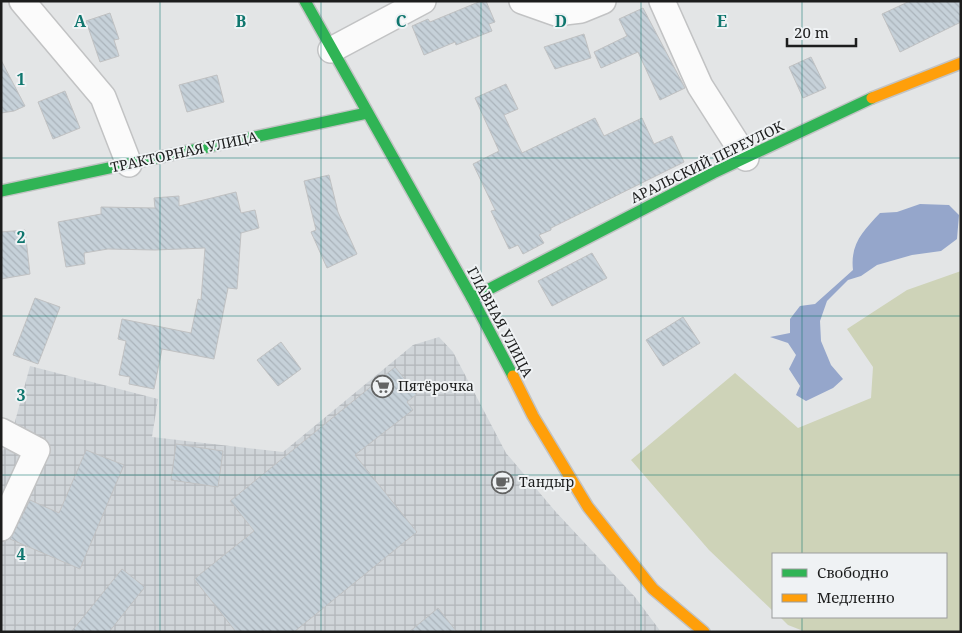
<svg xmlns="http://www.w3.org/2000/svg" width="962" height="633" font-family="'Noto Serif',serif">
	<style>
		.industrial { fill: url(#industrial-grid) }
		.green { fill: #ced3b8 }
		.water { fill: #95a6cb }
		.building { fill: url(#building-back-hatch); stroke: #c0c1c2 }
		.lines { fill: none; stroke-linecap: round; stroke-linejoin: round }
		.street-casing { stroke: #c2c3c4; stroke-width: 28 }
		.fast-casing { stroke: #c2c3c4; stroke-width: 14 }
		.slow-casing { stroke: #c2c3c4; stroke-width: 14 }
		.street { stroke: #fbfbfb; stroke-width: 25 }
		.fast { stroke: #30b455; stroke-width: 11 }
		.slow { stroke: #ff9f0a; stroke-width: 11 }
		.grid { fill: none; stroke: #0f766e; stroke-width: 1; stroke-opacity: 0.55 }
		.labels { text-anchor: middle; stroke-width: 4; stroke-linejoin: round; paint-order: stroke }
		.street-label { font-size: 14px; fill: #1c1d1d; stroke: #eff2f4 }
		.poi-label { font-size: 14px; fill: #1c1d1d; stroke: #eff2f4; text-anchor: start }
		.grid-label { font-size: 16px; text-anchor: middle; font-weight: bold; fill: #0f766e; stroke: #eff2f4; stroke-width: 4; stroke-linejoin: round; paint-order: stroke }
	</style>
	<defs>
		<pattern id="industrial-grid" width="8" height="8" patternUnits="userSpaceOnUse" patternTransform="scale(1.25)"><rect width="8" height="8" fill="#d0d5d9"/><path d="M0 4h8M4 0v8" fill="none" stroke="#b2b6ba"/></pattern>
		<pattern id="building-back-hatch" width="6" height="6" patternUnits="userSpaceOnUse" patternTransform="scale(1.25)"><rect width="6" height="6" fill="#c6d1d9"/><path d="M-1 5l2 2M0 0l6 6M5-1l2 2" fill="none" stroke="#aab3ba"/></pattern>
	</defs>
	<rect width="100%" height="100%" fill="#e3e5e6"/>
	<polygon class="industrial" points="439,337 453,352 506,453 555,511 635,597 661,632 1,632 1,453 10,440 30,366 158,399 152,437 283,452 413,345"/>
	<polygon class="green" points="961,271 961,632 806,632 788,625 780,617 946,617 946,554 773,554 773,611 709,550 631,460 735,373 798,428 871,398 873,367 847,329 907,290"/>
	<path class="water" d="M920 204 949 205 959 215 957 239 941 251 912 255 877 265 861 276 848 280 827 301 820 321 821 341 831 365 843 379 833 388 806 401 796 395 800 386 789 369 796 355 788 343 770 337 790 333V319L800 306 815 304 853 270C850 244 863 231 880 213L897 212Z"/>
	<g class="building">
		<polygon points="481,1 486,1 495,22 489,24 492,31 456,45 455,42 424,55 412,26 428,19 430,22"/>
		<polygon points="910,1 961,1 961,22 900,52 882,14"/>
		<polygon points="643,8 685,88 660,100 638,52 601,68 594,52 627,36 619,19"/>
		<polygon points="110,13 119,39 114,40 119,56 100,62 86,21"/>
		<polygon points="584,34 591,58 555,69 544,47"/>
		<polygon points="811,57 826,88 803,98 789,67"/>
		<polygon points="1,60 25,106 14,111 1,113"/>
		<polygon points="217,75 224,102 187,112 179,85"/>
		<polygon points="506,84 518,109 504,115 522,153 595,118 604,136 642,118 654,144 672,136 684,162 551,228 551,230 539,235 544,243 523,254 518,245 509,249 491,211 495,210 473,164 499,151 475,98"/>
		<polygon points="65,91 80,128 53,139 38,102"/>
		<polygon points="329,175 338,212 357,254 327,268 311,232 316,230 304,181"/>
		<polygon points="236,192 241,213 255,210 259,228 241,233 237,289 228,288 214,359 162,349 154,389 129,384 130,377 119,375 126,341 118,339 122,319 191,333 198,299 201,300 205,248 155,250 108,249 84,253 85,264 66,267 58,222 101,214 101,207 155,208 154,198 179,196 179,206"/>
		<polygon points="25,230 30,274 1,279 1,232"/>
		<polygon points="592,253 607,278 552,306 538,281"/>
		<polygon points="35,298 60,307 38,364 13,355"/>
		<polygon points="683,317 700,343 663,366 646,340"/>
		<polygon points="281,342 301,369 278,386 257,360"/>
		<polygon points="395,367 417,394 407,402 413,410 355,455 417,532 294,632 236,632 194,579 254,531 230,501"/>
		<polygon points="176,444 223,451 218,487 171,480"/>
		<polygon points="86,450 124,465 80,569 10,539 30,500 59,513"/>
		<polygon points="122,569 145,587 109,632 71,632"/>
		<polygon points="438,608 457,632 409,632"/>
	</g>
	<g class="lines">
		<defs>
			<g id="street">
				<polyline points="22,1 103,97 129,164"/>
				<polyline points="522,1 556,13 581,10 603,1"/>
				<polyline points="662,1 700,86 746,158"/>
				<polyline points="331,50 423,1"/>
				<polyline points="1,431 37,450 1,528"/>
			</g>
			<g id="fast">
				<polyline points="305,1 472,298 513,376"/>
				<polyline points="1,191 367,113"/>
				<polyline points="472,298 713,173 872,98"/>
			</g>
			<g id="slow">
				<polyline points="872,98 961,63"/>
				<polyline points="513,376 533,416 588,507 653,589 704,632"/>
			</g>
		</defs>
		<use href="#street" class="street-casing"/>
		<use href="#fast" class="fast-casing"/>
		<use href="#slow" class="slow-casing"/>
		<use href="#street" class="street"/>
		<use href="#fast" class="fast"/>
		<use href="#slow" class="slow"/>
	</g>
	<path class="grid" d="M160 1V632M321 1V632M481 1V632M641 1V632M802 1V554M1 158H961M1 316H961M1 475H961M802 617V632"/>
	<defs>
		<symbol id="supermarket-ring" viewBox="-11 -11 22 22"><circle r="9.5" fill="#eff2f4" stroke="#626363" stroke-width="1.5"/><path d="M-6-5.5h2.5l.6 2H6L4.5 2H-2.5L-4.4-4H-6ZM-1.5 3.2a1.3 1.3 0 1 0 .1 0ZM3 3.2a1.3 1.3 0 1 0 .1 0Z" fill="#626363"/></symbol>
		<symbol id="cafe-ring" viewBox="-11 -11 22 22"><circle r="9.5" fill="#eff2f4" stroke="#626363" stroke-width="1.5"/><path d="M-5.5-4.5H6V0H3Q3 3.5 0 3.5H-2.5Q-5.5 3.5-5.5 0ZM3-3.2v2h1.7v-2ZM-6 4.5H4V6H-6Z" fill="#626363"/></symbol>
	</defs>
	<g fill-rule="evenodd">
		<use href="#supermarket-ring" x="370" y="374" width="25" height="25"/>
		<use href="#cafe-ring" x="490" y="470" width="25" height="25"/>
	</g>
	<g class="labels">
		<g class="street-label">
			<text transform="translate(184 152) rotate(-12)" y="5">ТРАКТОРНАЯ УЛИЦА</text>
			<text transform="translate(707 162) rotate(-26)" y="5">АРАЛЬСКИЙ ПЕРЕУЛОК</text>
			<text transform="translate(500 322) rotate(62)" y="5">ГЛАВНАЯ УЛИЦА</text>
		</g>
		<g class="poi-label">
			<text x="398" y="391">Пятёрочка</text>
			<text x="519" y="487">Тандыр</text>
		</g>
	</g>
	<g class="grid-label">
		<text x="80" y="27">A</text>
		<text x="241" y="27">B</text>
		<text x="401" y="27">C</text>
		<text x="561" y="27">D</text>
		<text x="722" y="27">E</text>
		<text x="21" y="85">1</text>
		<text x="21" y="243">2</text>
		<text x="21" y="401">3</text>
		<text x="21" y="560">4</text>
	</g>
	<rect width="962" height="633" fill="none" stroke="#1c1d1d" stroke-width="5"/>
	<rect x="772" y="553" width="175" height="65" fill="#eff2f4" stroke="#9b9d9e"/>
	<rect x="782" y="569" width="25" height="8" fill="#30b455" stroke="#9b9d9e"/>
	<text x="817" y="578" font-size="15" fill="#1c1d1d">Свободно</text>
	<rect x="782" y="594" width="25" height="8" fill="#ff9f0a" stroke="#9b9d9e"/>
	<text x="817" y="603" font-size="15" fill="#1c1d1d">Медленно</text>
	<path d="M787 38v8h69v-8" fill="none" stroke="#1c1d1d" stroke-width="2.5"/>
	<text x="794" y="38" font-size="15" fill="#1c1d1d" stroke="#eff2f4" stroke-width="4" paint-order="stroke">20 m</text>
</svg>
